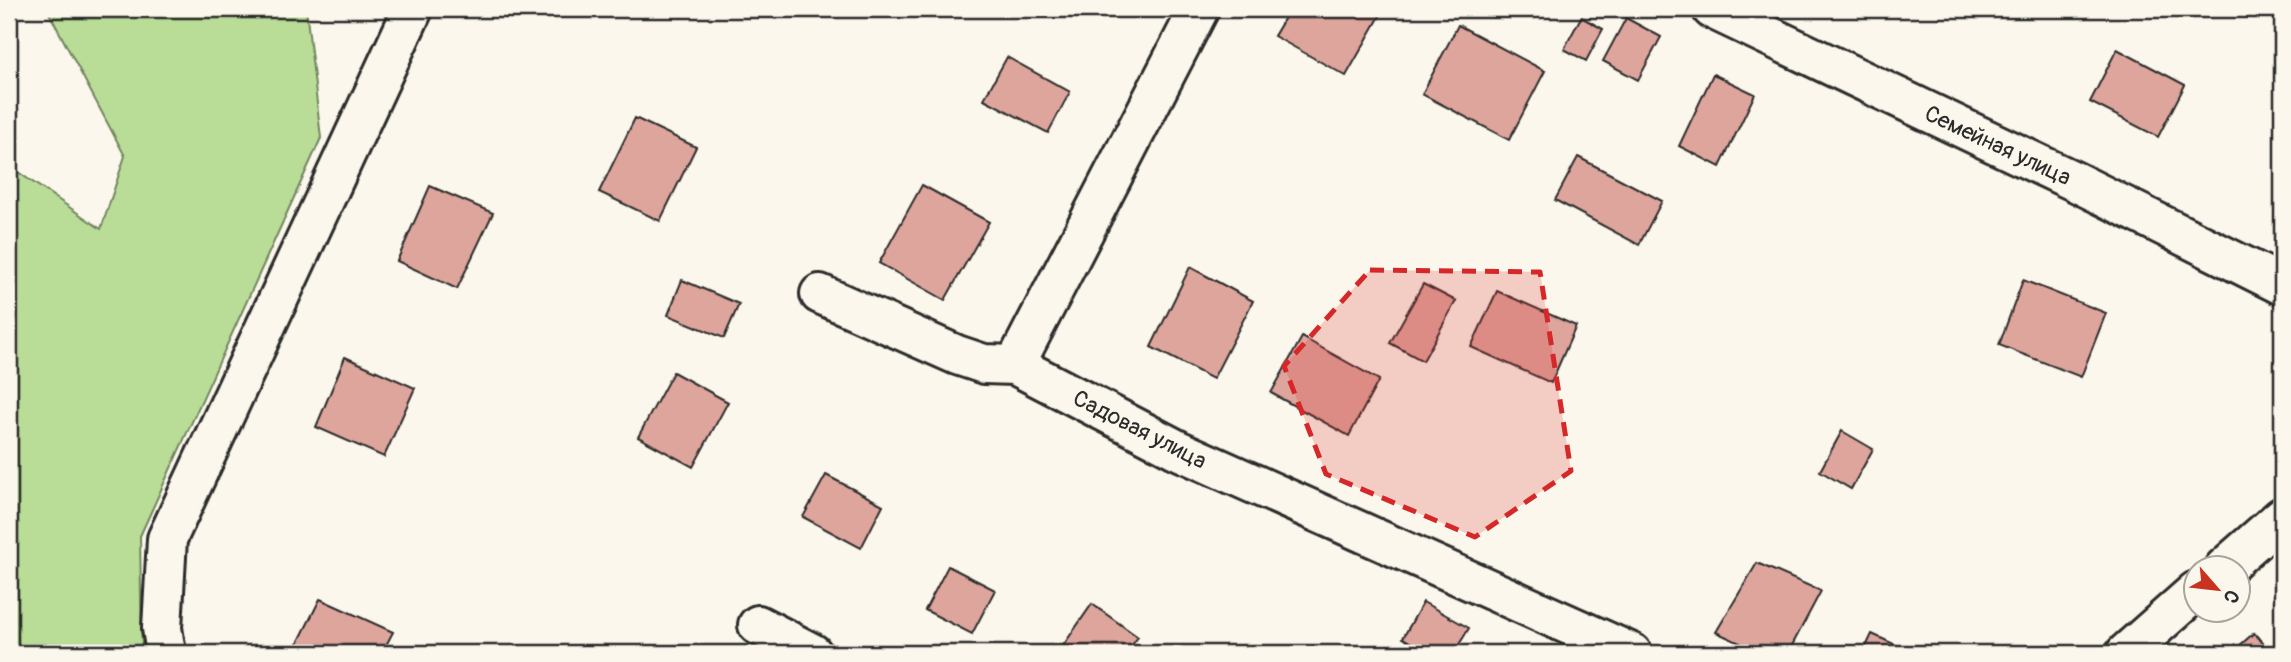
<svg xmlns="http://www.w3.org/2000/svg" width="2291" height="662" font-family="Pangolin,sans-serif">
	<style>
		.green { fill: #b9dd97; stroke: #728461; stroke-width: 2 }
		.building { fill: #dea59c; stroke: #2b2b2b; stroke-width: 2 }
		.lines { fill: none; stroke-linecap: round; stroke-linejoin: round }
		.minor-casing { stroke: #2b2b2b; stroke-width: 44 }
		.minor { stroke: #fbf7ec; stroke-width: 38 }
		.marked { fill: #d62828; fill-opacity: 0.2; stroke: #d62828; stroke-width: 5; stroke-dasharray: 14 9; stroke-linejoin: round }
		.labels { text-anchor: middle; stroke-width: 5; stroke-linejoin: round; paint-order: stroke }
		.street-label { font-size: 23px; fill: #2b2b2b; stroke: #fbf7ec }
	</style>
	<rect width="100%" height="100%" fill="#fbf7ec"/>
	<filter id="ink" filterUnits="userSpaceOnUse"><feTurbulence type="fractalNoise" baseFrequency=".0143" numOctaves="2"/><feDisplacementMap in="SourceGraphic" scale="14" xChannelSelector="R" yChannelSelector="G"/><feConvolveMatrix kernelMatrix="1 2 1 2 8 2 1 2 1" color-interpolation-filters="sRGB"/></filter>
	<g filter="url(#ink)">
		<polygon class="green" points="47,9 306,9 321,138 140,536 142,653 9,653 9,166 101,229 125,156"/>
		<g class="building">
			<polygon points="1290,9 1384,9 1346,76 1274,36"/>
			<polygon points="1478,9 1498,9 1494,17"/>
			<polygon points="1581,17 1603,29 1586,61 1564,49"/>
			<polygon points="1626,18 1661,37 1638,80 1603,61"/>
			<polygon points="1458,25 1545,71 1509,140 1422,94"/>
			<polygon points="2117,49 2185,85 2158,137 2090,102"/>
			<polygon points="1007,57 1070,92 1048,133 984,99"/>
			<polygon points="1713,74 1755,94 1720,167 1679,146"/>
			<polygon points="635,118 696,147 660,221 599,192"/>
			<polygon points="1578,157 1662,201 1639,245 1555,200"/>
			<polygon points="922,185 989,222 945,300 879,263"/>
			<polygon points="430,186 493,213 457,289 397,261"/>
			<polygon points="1190,267 1253,301 1213,379 1151,347"/>
			<polygon points="682,280 739,304 724,338 668,315"/>
			<polygon points="2023,280 2106,313 2081,377 1999,345"/>
			<polygon points="1423,284 1456,301 1423,361 1390,343"/>
			<polygon points="1497,291 1576,326 1551,383 1471,347"/>
			<polygon points="1302,337 1379,380 1349,436 1271,393"/>
			<polygon points="345,357 415,388 384,457 316,427"/>
			<polygon points="673,372 728,402 693,467 638,437"/>
			<polygon points="1842,431 1873,449 1851,489 1820,471"/>
			<polygon points="826,475 883,505 861,548 803,517"/>
			<polygon points="1757,563 1821,591 1788,653 1761,653 1716,632"/>
			<polygon points="948,566 995,590 972,634 925,610"/>
			<polygon points="320,599 393,632 382,653 293,653"/>
			<polygon points="1423,602 1469,628 1454,653 1429,653 1403,638"/>
			<polygon points="1092,604 1138,637 1126,653 1058,653"/>
			<polygon points="2254,633 2272,653 2231,653"/>
			<polygon points="1872,634 1913,653 1863,653"/>
		</g>
		<g class="lines">
			<defs>
				<g id="minor">
					<polyline points="1712,9 2076,182 2282,285"/>
					<polyline points="820,294 957,355 984,364 1015,365 1178,450 1632,653"/>
					<polyline points="1015,365 1199,9"/>
					<polyline points="2224,568 2282,517"/>
					<polyline points="758,625 812,653"/>
					<polyline points="166,653 162,628 167,539 413,9"/>
					<polyline points="2126,653 2196,591"/>
				</g>
			</defs>
			<use href="#minor" class="minor-casing"/>
			<use href="#minor" class="minor"/>
		</g>
	</g>
	<path class="marked" d="M1370 270 1540 272 1571 471 1475 537 1326 474 1284 366Z"/>
	<g class="labels">
		<g class="street-label">
			<text transform="translate(1998 145) rotate(25)" y="8">Семейная улица</text>
			<text transform="translate(1140 429) rotate(27)" y="8">Садовая улица</text>
		</g>
	</g>
	<rect width="2291" height="662" fill="none" stroke="#fbf7ec" stroke-width="35"/>
	<rect x="18" y="18" width="2256" height="627" fill="none" stroke="#2b2b2b" stroke-width="2.5" filter="url(#ink)"/>
	<g transform="translate(2217 589) rotate(118)"><circle r="33" fill="#fbf7ec" stroke="#a8a59f" stroke-width="2"/>
	<path d="M0-5L12 26L0 18L-12 26Z" fill="#c8321e"/>
	<text y="-10" font-size="19" font-weight="bold" text-anchor="middle" fill="#2b2b2b">С</text>
	</g>
</svg>
